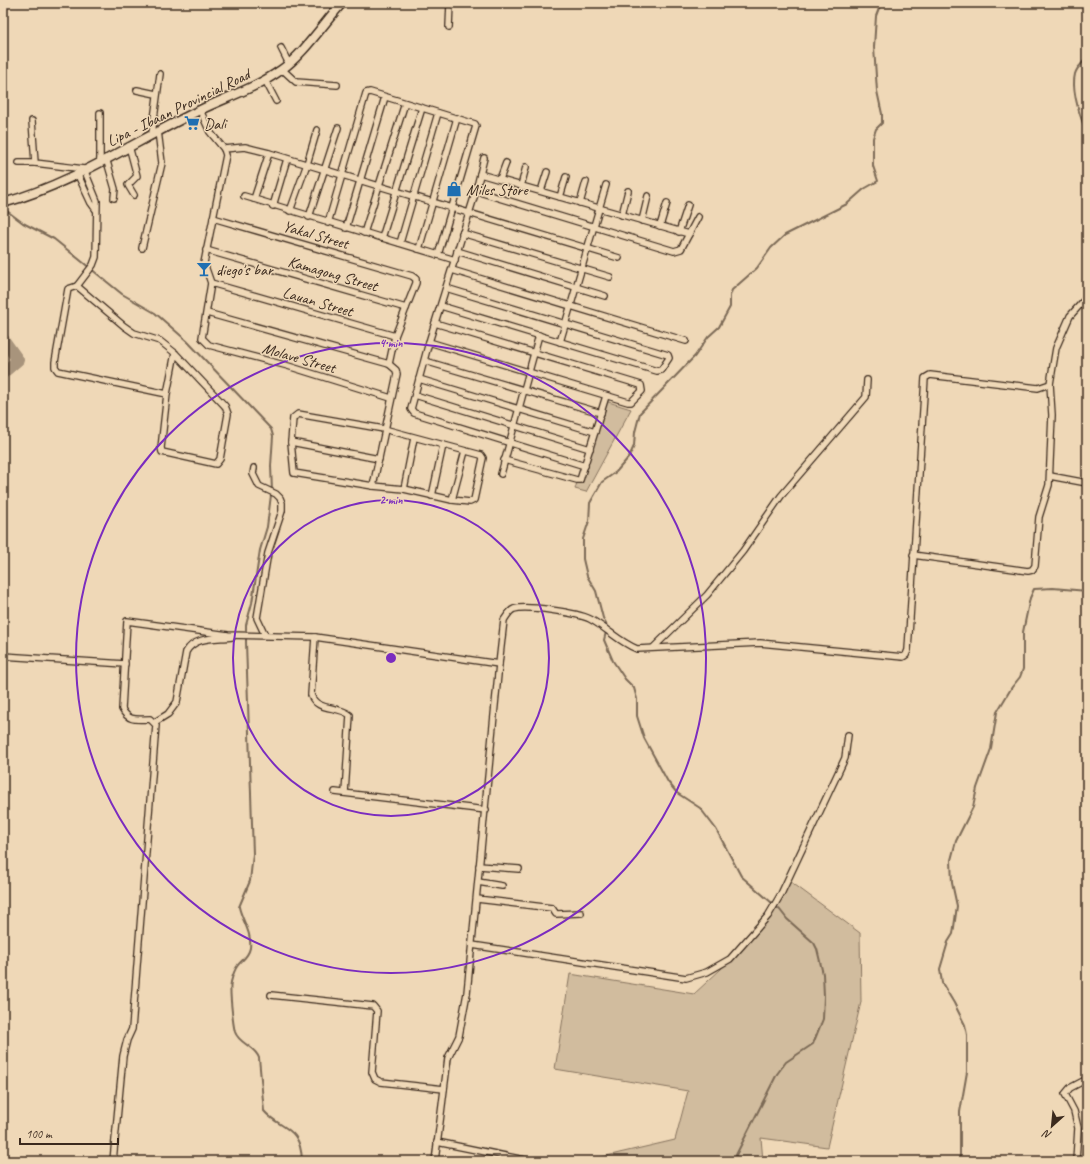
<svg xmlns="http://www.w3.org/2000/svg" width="1090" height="1164" font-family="Caveat,sans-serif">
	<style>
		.green { fill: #d1bc9e; stroke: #86735e }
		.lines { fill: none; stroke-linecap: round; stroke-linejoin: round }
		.stream { stroke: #7c6a56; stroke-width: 2 }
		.river { stroke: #a8947b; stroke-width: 12 }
		.street-casing { stroke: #3b2a1e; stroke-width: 8 }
		.secondary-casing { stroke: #3b2a1e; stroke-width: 11 }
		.street { stroke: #efd8b7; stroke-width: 5.5 }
		.secondary { stroke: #efd8b7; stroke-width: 8 }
		.ring { fill: none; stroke: #7b2cbf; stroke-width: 2 }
		.labels { text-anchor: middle; stroke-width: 3; stroke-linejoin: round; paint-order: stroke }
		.street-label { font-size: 16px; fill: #3b2a1e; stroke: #efd8b7 }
		.poi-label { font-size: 16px; fill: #3b2a1e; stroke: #efd8b7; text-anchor: start }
		.centre { fill: #7b2cbf; stroke: #efd8b7; stroke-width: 2 }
		.ring-label { font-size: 12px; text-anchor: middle; font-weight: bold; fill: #7b2cbf; stroke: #efd8b7; stroke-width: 3; stroke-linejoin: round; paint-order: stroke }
	</style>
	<rect width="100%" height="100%" fill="#efd8b7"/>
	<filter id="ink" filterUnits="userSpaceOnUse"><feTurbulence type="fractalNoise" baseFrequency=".025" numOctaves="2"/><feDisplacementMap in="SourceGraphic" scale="8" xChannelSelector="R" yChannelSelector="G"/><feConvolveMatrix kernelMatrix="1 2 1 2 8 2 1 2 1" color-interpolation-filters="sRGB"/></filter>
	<g filter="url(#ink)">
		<g class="green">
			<polygon points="602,400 631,409 586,492 575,489"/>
			<polygon points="791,882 860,933 861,1002 827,1147 761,1138 763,1161 585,1161 675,1140 688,1091 555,1069 570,974 694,994 748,944"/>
		</g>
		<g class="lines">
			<g class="stream">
				<path d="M1087 55C1085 63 1077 66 1075 74 1071 90 1081 119 1087 134"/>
				<polyline points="3,208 23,223 54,239 122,294 155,313 187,341 271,429 273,436 271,466 272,491"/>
				<path d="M271 495 267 527 260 550 252 603 246 625V642L253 854 250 881 239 907C242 921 252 932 250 948 248 957 243 959 238 965 235 969 232 978 231 982 229 990 233 1024 235 1032 239 1044 255 1046 259 1058L264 1111C280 1130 301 1125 302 1161"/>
				<polyline points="737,1161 736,1155 777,1074 786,1062 813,1044 823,1019 824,996 823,974 817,949 814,943 787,919 780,910 741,876 716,829 700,808 677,793 668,782 644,738 637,716 637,699 634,688 625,679 613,661 604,640 607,628 606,623 603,618 596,591 587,576 583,559 583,539 589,521 590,503 602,482 616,472 629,457 634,446 635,432 640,413 695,356 708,337 719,327 730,307 730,296 732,290 757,268 771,248 785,235 847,204 864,189 878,181 873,166 873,138 876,129 882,123 882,114 877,91 874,47 876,16 881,3"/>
				<polyline points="960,1161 960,1112 967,1072 967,1035 965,1025 954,1003 942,983 940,969 948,942 953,934 957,906 952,883 951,860 956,841 973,807 977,788 991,749 997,712 1012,687 1020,677 1023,669 1023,632 1030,598 1034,589 1053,588 1087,591"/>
			</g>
			<polyline class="river" points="3,339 18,360 3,373"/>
			<defs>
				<g id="street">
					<polyline points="449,27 450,3"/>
					<polyline points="281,48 289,64"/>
					<polyline points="283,70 296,82 337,85"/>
					<polyline points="265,80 276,101"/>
					<polyline points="137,90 156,94"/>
					<polyline points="200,110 210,132 224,149 226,155 204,263 211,283 202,338 209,345 288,366 391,398"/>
					<polyline points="32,121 35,163 84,169 97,201 96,257 93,265 77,286"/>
					<polyline points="152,134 160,74"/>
					<polyline points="129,146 137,176 128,185 134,195"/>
					<polyline points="224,149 245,147 269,153 619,258"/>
					<polyline points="269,153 254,199 455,260"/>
					<polyline points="106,158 115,189 114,198"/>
					<polyline points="484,158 476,191 429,342 411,409 414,413 585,466"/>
					<polyline points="100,161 100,113"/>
					<polyline points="19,163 35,163"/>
					<polyline points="77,173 91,203 96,210"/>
					<polyline points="480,174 689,234"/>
					<polyline points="500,179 506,163"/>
					<polyline points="521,186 526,167"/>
					<polyline points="476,191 674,251 681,249 698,217"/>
					<polyline points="541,191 547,172"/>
					<polyline points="244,196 254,199"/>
					<polyline points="560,197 566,177"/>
					<polyline points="580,203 586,182"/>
					<polyline points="273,206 287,159"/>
					<polyline points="290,211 307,164 317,130"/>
					<polyline points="622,215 628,191"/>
					<polyline points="309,217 338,128"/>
					<polyline points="213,218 412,276 416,279 416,283 395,336 389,364"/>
					<polyline points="642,221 648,196"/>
					<polyline points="328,223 366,93 370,92 475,124 476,126 438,255"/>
					<polyline points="660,226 667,203"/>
					<polyline points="346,228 385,97"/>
					<polyline points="679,232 688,205"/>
					<polyline points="364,233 405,103"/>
					<polyline points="462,233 610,277"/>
					<polyline points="382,238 422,108"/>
					<polyline points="400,243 438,113"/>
					<polyline points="142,248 162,163 158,131"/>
					<polyline points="419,249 457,118"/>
					<polyline points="206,250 406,308"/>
					<polyline points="457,251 605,296"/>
					<polyline points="452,270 686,341"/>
					<polyline points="211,283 395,336"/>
					<polyline points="441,306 657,371 661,370 669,358 668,355 446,288"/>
					<polyline points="207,313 389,364 396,370 397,374 373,486"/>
					<polyline points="429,342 628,402 631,402 642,391 641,385 435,323"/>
					<polyline points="560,342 606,185"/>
					<polyline points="425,361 601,413"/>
					<polyline points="419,379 595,432"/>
					<polyline points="167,394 58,371 55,367 55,362 68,289 77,286 124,326 134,333 160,341 175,353 225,406 228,414 220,459 216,464 162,452 161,448 167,394 175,353"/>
					<polyline points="415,395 590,449"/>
					<polygon points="298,414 384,429 481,455 483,458 474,500 470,502 452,500 404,489 373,486 294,473 291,442 293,418"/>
					<polyline points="291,442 379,459"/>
					<polyline points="504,460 577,480 580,480 606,396"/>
					<polyline points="254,468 253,474 259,486 276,494 280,498 282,503 282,511 268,553 257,618 265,635"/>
					<polyline points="501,474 539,335"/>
					<polyline points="1050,476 1087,483"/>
					<polyline points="404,489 414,438"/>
					<polyline points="432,496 443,445"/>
					<polyline points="452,500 465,451"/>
					<polyline points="913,555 1028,571 1032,570 1035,566 1039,517 1049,485 1052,415 1050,384 1056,348 1070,316 1087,297"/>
					<path d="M315 637 311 695C317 712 338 705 350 715L345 793"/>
					<polyline points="654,647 707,595 743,551 781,496 866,397 867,380"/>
					<polyline points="3,656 125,664"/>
					<path d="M155 722 168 714 177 702 186 652C195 636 216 639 232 637"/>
					<polyline points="335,792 486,810"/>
					<polyline points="479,866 519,869"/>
					<polyline points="478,882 502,886"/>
					<polyline points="477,899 552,908 556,914 581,913"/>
					<polyline points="472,945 686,978 707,972 730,959 768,916 781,894 845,758 848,735"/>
					<polyline points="271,995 373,1006 377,1011 372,1072 375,1079 381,1082 444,1089"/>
					<polyline points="437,1142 530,1161"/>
					<path d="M113 1161 123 1056 127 1040 132 1029 156 725 150 719C137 719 129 722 122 709L127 621 228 635 315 637 499 664"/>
					<path d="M435 1161 448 1058 459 1036 467 993 499 664 504 620C507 616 509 611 514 609 527 605 578 613 590 619 607 628 619 642 637 649L760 643 903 657 906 655 908 650 925 378 930 375 1038 388 1050 384"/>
					<polyline points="1076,1161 1078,1128 1074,1111 1065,1094 1070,1088 1087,1079"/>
				</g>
				<path id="secondary" d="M3 203C73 184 135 141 200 110 227 97 256 88 281 70 303 55 324 23 342 3"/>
			</defs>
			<use href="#street" class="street-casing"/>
			<use href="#secondary" class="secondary-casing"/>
			<use href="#street" class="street"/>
			<use href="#secondary" class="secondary"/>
		</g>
	</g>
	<g class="ring">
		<circle cx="391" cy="658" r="158"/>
		<circle cx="391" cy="658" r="315"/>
	</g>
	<defs>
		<symbol id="supermarket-bare" viewBox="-9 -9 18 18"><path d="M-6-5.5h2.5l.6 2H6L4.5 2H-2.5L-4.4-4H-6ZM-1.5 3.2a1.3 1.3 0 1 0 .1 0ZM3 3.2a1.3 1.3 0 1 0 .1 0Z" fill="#1f6fb2" stroke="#efd8b7" stroke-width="2.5" paint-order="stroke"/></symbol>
		<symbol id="shop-bare" viewBox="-9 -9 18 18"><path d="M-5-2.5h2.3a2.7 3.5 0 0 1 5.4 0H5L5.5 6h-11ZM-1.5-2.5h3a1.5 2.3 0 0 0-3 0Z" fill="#1f6fb2" stroke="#efd8b7" stroke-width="2.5" paint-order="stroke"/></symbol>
		<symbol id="bar-bare" viewBox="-9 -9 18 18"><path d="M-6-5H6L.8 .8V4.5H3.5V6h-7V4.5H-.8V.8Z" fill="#1f6fb2" stroke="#efd8b7" stroke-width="2.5" paint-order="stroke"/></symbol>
	</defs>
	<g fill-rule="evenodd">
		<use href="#supermarket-bare" x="181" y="112" width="22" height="22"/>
		<use href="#shop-bare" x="443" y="178" width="22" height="22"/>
		<use href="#bar-bare" x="193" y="258" width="22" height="22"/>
	</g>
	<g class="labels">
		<g class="street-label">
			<text transform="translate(178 107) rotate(-26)" y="6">Lipa - Ibaan Provincial Road</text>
			<text transform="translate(316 234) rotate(16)" y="6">Yakal Street</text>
			<text transform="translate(333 273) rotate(16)" y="6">Kamagong Street</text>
			<text transform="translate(318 301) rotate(16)" y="6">Lauan Street</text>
			<text transform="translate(299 357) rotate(16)" y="6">Molave Street</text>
		</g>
		<g class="poi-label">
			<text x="204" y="129">Dali</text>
			<text x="466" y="195">Miles Store</text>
			<text x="216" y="275">diego's bar</text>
		</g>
	</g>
	<circle cx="391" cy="658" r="6" class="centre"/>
	<g class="ring-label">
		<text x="391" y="347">4 min</text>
		<text x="391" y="504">2 min</text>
	</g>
	<rect width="1090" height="1164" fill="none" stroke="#efd8b7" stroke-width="16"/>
	<rect x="8" y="8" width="1074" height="1148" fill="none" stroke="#3b2a1e" stroke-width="1.5" filter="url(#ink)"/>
	<g transform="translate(1052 1126) rotate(207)" stroke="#efd8b7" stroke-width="3" paint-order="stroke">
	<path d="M0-3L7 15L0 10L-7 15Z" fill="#3b2a1e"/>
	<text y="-6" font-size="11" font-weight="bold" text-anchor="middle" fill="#3b2a1e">N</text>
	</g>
	<path d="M20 1138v6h98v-6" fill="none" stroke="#3b2a1e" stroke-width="2"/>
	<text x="26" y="1138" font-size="12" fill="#3b2a1e" stroke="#efd8b7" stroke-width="3" paint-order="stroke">100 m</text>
</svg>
